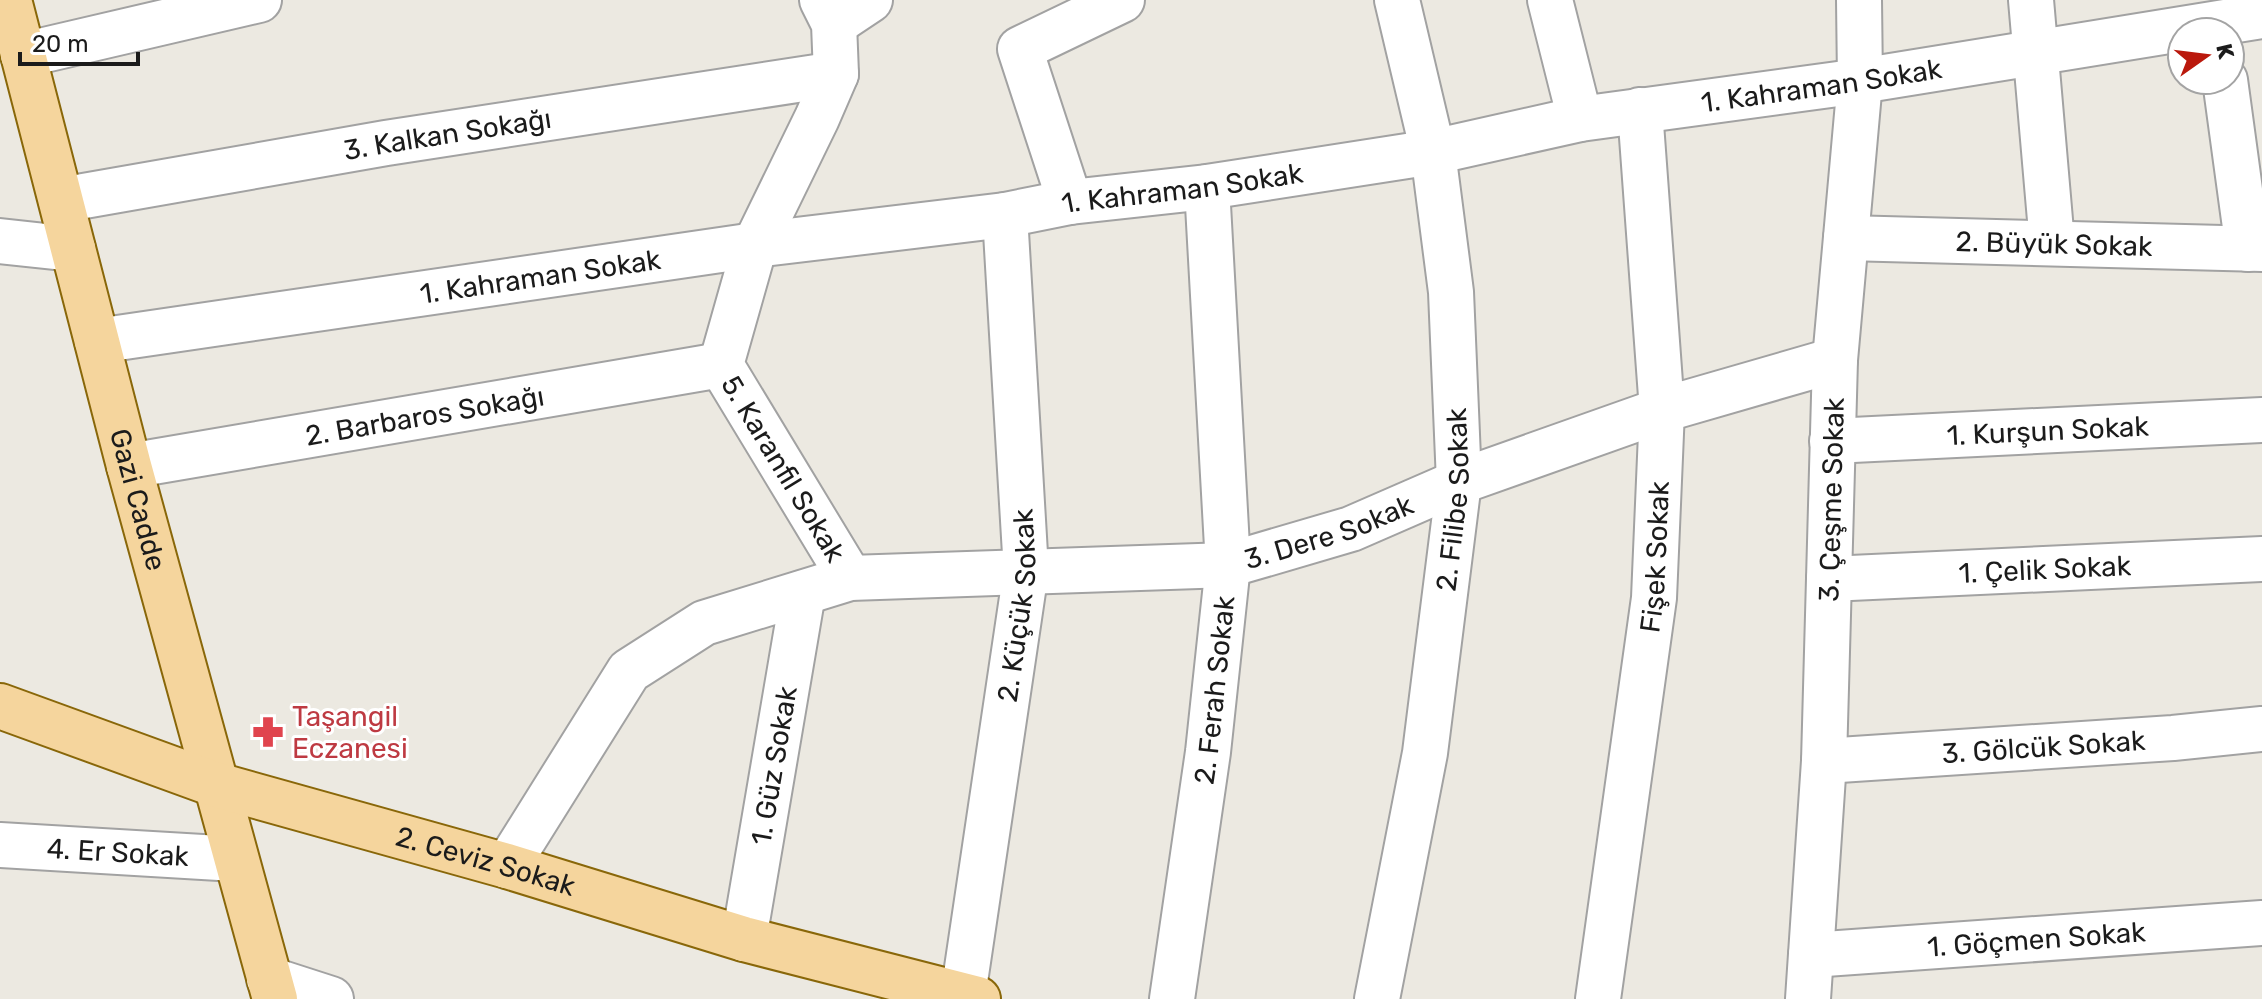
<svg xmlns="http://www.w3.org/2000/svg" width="2262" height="999" font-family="Rubik,sans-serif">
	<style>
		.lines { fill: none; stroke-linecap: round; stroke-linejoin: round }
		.minor-casing { stroke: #a2a2a2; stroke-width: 48 }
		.major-casing { stroke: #896709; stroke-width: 48 }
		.minor { stroke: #fff; stroke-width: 44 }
		.major { stroke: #f5d59d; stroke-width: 44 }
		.labels { text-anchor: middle; stroke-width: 6; stroke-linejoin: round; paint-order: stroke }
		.street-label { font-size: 28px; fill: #1b1b1b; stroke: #fff }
		.health-label { font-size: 28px; fill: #be3a42; stroke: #fff; text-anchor: start }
	</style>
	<rect width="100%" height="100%" fill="#ece9e1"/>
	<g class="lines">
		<defs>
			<g id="minor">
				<path id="s1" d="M822 0 834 24 836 74 817 118 755 245 721 365 850 578"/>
				<polyline points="1550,0 1580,119"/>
				<polyline points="2031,0 2052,243"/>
				<polyline points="834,24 870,0"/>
				<polyline points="23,55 259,0"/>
				<polyline points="2225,80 2248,249"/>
				<path id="s2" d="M61 200 386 143 836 74"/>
				<polyline points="1070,202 1020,49 1122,0"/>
				<path id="s3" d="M1846 238 2262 249"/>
				<polyline points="0,241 73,249"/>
				<path id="s4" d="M97 341 755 245 1005 215 1070 202 1207 187 1433 152 1580 119 1860 81 2262 16"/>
				<path id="s5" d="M1832 441 2262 420"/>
				<path id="s6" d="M129 466 721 365"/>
				<path id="s7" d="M1829 579 2262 559"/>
				<path id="s8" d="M1824 761 2173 738 2262 729"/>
				<path id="s9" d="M0 845 236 859"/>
				<path id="s10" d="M507 866 629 671 704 623 850 578 1228 565 1351 529 1459 482 1662 410 1835 360"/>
				<path id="s11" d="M744 939 803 593"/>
				<path id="s12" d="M1811 955 2262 923"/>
				<polyline points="269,979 331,999"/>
				<path id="s13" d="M958 999 963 995 1026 571 1005 215"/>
				<path id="s14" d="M1172 999 1208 752 1228 565 1207 187"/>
				<path id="s15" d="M1377 999 1425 753 1459 482 1451 292 1433 152 1397 0"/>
				<path id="s16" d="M1598 999 1654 598 1662 410 1640 110"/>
				<path id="s17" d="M1808 999 1824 761 1835 360 1860 81 1859 0"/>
			</g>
			<g id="major">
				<path id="s18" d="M9 0 129 466 275 999"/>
				<path id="s19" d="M0 706 217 785 507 866 744 939 978 999"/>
			</g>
		</defs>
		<use href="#minor" class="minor-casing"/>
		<use href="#major" class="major-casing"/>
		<use href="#minor" class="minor"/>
		<use href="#major" class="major"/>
	</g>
	<defs>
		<symbol id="pharmacy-bare" viewBox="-9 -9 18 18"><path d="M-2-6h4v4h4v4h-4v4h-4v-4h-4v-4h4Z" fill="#e0444e" stroke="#fff" stroke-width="2.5" paint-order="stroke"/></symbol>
	</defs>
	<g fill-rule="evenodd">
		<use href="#pharmacy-bare" x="246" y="710" width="44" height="44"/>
	</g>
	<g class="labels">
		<g class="street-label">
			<text dy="10" stroke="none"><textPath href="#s4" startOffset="1744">1. Kahraman Sokak</textPath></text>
			<text dy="10" stroke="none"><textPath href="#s2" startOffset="392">3. Kalkan Sokağı</textPath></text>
			<text dy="10" stroke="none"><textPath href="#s4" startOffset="1096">1. Kahraman Sokak</textPath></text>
			<text dy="10" stroke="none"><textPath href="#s3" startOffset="208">2. Büyük Sokak</textPath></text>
			<text dy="10" stroke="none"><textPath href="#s4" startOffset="448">1. Kahraman Sokak</textPath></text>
			<text dy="10" stroke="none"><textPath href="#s6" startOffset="300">2. Barbaros Sokağı</textPath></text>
			<text dy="10" stroke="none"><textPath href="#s5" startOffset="216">1. Kurşun Sokak</textPath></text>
			<text dy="10" stroke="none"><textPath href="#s1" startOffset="512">5. Karanfil Sokak</textPath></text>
			<text dy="10" stroke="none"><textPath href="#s17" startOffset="500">3. Çeşme Sokak</textPath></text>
			<text dy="10" stroke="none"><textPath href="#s18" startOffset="516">Gazi Cadde</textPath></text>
			<text dy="10" stroke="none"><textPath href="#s15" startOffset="506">2. Filibe Sokak</textPath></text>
			<text dy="10" stroke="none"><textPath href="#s10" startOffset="956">3. Dere Sokak</textPath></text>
			<text dy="10" stroke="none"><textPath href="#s16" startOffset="446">Fişek Sokak</textPath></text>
			<text dy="10" stroke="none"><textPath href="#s7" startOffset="216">1. Çelik Sokak</textPath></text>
			<text dy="10" stroke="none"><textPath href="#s13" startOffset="400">2. Küçük Sokak</textPath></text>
			<text dy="10" stroke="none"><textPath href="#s14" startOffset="312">2. Ferah Sokak</textPath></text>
			<text dy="10" stroke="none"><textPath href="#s8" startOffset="220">3. Gölcük Sokak</textPath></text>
			<text dy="10" stroke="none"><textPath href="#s11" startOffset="176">1. Güz Sokak</textPath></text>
			<text dy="10" stroke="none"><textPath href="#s9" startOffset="118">4. Er Sokak</textPath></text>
			<text dy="10" stroke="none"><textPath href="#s19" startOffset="510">2. Ceviz Sokak</textPath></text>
			<text dy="10" stroke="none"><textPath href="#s12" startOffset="226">1. Göçmen Sokak</textPath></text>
		</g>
		<g class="health-label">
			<text x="292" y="726">Taşangil<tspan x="292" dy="32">Eczanesi</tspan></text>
		</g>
	</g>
	<g transform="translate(2206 56) rotate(76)"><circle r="38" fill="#ffffff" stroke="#a4a4a4" stroke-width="2"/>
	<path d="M0-6L14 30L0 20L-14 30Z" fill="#ba180c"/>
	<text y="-12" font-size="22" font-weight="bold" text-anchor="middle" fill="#1b1b1b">K</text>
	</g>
	<path d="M20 52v12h118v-12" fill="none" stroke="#1b1b1b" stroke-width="4"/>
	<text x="32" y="52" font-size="24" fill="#1b1b1b" stroke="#ffffff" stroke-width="6" paint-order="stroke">20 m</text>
</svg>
